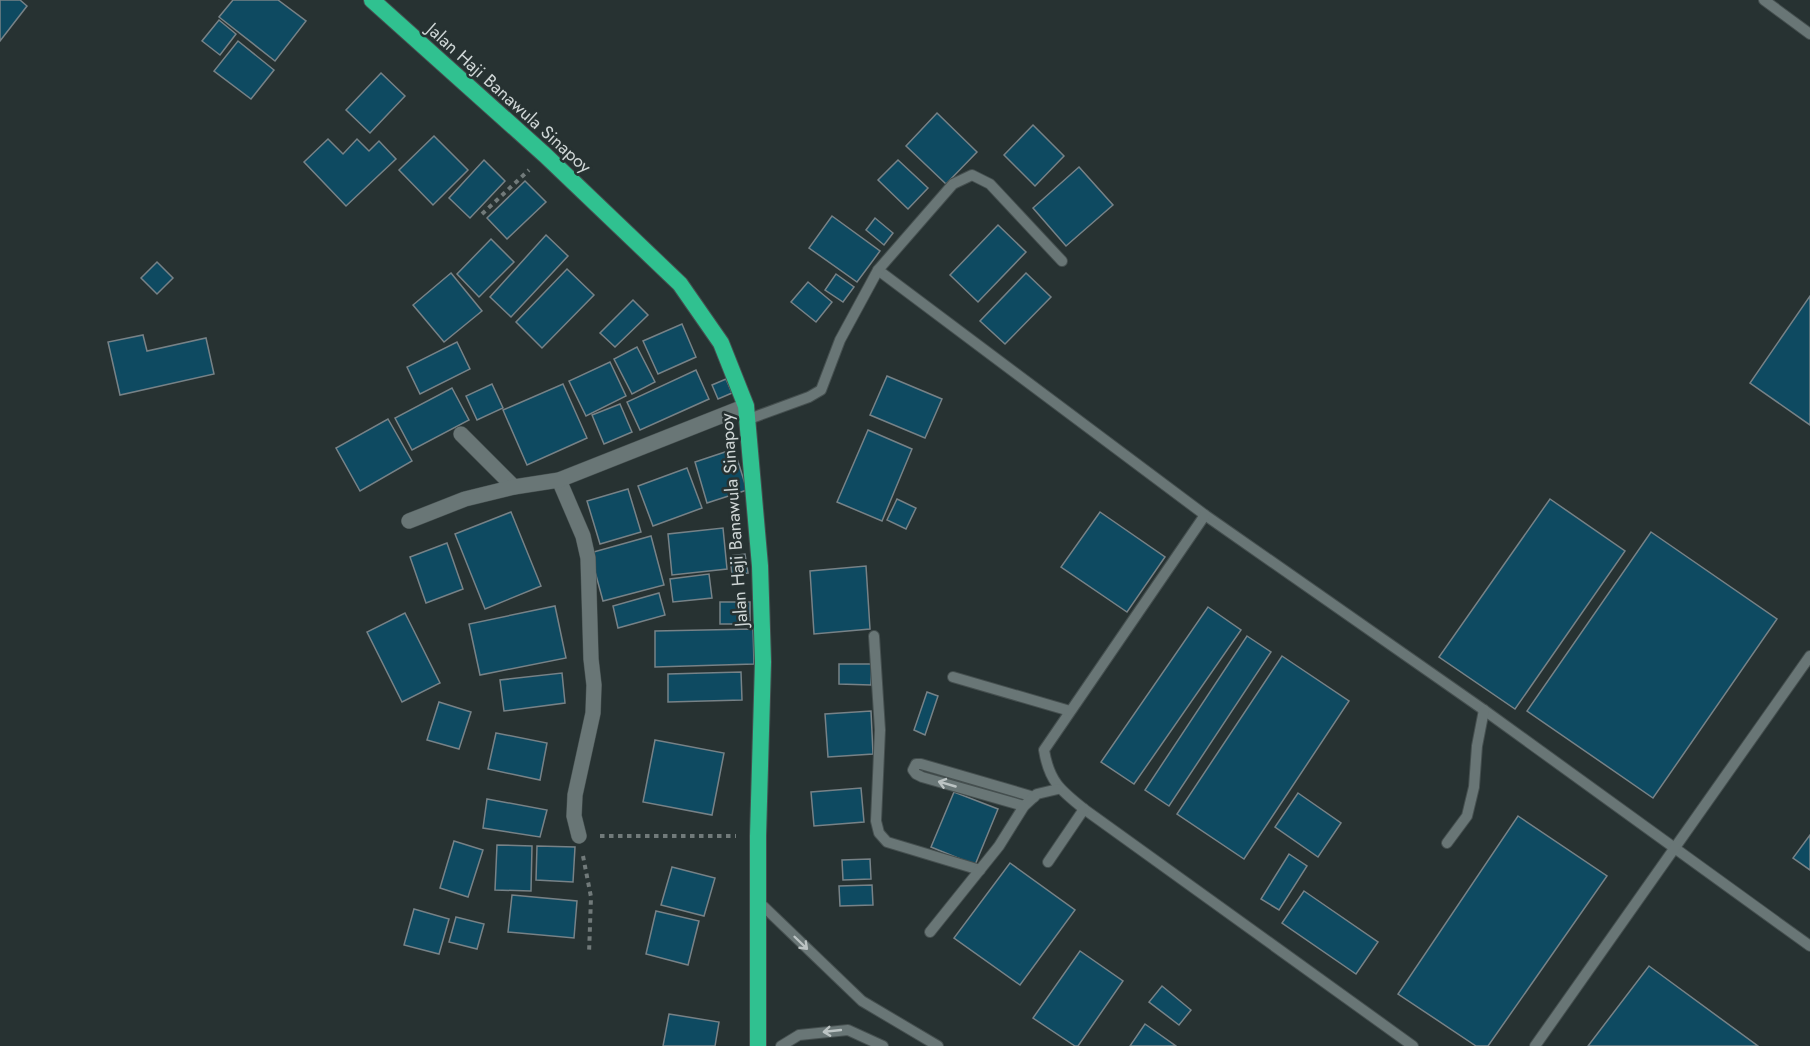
<svg xmlns="http://www.w3.org/2000/svg" width="1810" height="1046" font-family="Jost,sans-serif">
	<style>
		.building { fill: #0e4a61; stroke: #778287; stroke-width: 1.5 }
		.lines { fill: none; stroke-linecap: round; stroke-linejoin: round }
		.service-casing { stroke: #454f4f; stroke-width: 12 }
		.minor-casing { stroke: #454f4f; stroke-width: 16 }
		.trunk-casing { stroke: #454f4f; stroke-width: 18 }
		.path { stroke: #717a7a; stroke-width: 4; stroke-dasharray: 4.5 4.5; stroke-linecap: butt }
		.service { stroke: #697676; stroke-width: 10 }
		.minor { stroke: #697676; stroke-width: 15 }
		.trunk { stroke: #30c190; stroke-width: 16 }
		.oneway { stroke: #bbc3c3 }
		.labels { text-anchor: middle; stroke-width: 5; stroke-linejoin: round; paint-order: stroke }
		.street-label { font-size: 18px; fill: #cfd6d6; stroke: #273232 }
	</style>
	<rect width="100%" height="100%" fill="#273232"/>
	<g class="building">
		<polygon points="0,0 20,0 27,6 0,41"/>
		<polygon points="233,0 278,0 306,21 275,61 219,17"/>
		<polygon points="219,20 236,34 220,55 202,41"/>
		<polygon points="238,41 274,70 251,99 214,71"/>
		<polygon points="381,73 405,96 370,133 346,110"/>
		<polygon points="937,113 977,152 946,184 906,146"/>
		<polygon points="1033,125 1064,156 1035,186 1004,155"/>
		<polygon points="434,136 468,170 433,205 399,170"/>
		<polygon points="328,139 343,154 357,139 369,151 379,141 396,159 346,206 304,162"/>
		<polygon points="484,160 505,181 470,218 449,198"/>
		<polygon points="898,160 928,188 908,209 878,180"/>
		<polygon points="1079,167 1113,205 1066,246 1033,208"/>
		<polygon points="525,181 546,202 507,239 487,218"/>
		<polygon points="832,216 880,251 857,282 809,248"/>
		<polygon points="875,218 893,233 884,245 866,230"/>
		<polygon points="998,225 1026,252 978,302 950,275"/>
		<polygon points="546,235 568,256 511,317 490,297"/>
		<polygon points="491,239 514,262 479,297 457,274"/>
		<polygon points="157,262 173,278 157,294 141,278"/>
		<polygon points="567,269 594,295 542,348 516,322"/>
		<polygon points="451,273 482,311 444,342 413,305"/>
		<polygon points="1026,273 1051,297 1005,344 980,321"/>
		<polygon points="836,274 854,287 843,302 825,290"/>
		<polygon points="808,282 832,302 816,322 791,302"/>
		<polygon points="1810,296 1810,425 1750,383"/>
		<polygon points="633,300 648,315 615,347 600,333"/>
		<polygon points="682,324 696,357 658,374 643,341"/>
		<polygon points="143,335 147,351 206,338 214,374 120,395 108,342"/>
		<polygon points="457,342 470,369 420,394 407,367"/>
		<polygon points="637,347 655,382 632,394 614,359"/>
		<polygon points="610,362 626,396 586,416 569,381"/>
		<polygon points="696,370 709,399 640,430 627,402"/>
		<polygon points="887,376 942,399 925,438 870,415"/>
		<polygon points="726,379 732,393 718,399 712,385"/>
		<polygon points="492,384 503,408 477,420 466,396"/>
		<polygon points="563,384 587,438 527,465 503,410"/>
		<polygon points="452,388 469,420 412,450 395,418"/>
		<polygon points="620,404 632,432 604,444 592,415"/>
		<polygon points="388,419 412,461 360,491 336,448"/>
		<polygon points="868,430 912,449 882,521 837,502"/>
		<polygon points="734,449 747,490 707,503 695,462"/>
		<polygon points="687,468 702,508 653,526 638,486"/>
		<polygon points="628,489 641,532 600,544 587,501"/>
		<polygon points="897,499 916,508 906,529 887,520"/>
		<polygon points="1550,499 1625,551 1515,709 1439,657"/>
		<polygon points="511,512 541,586 485,609 455,534"/>
		<polygon points="1100,512 1165,557 1127,612 1061,567"/>
		<polygon points="723,528 727,569 672,575 668,534"/>
		<polygon points="1651,532 1777,619 1653,798 1527,711"/>
		<polygon points="651,536 664,585 603,601 590,553"/>
		<polygon points="447,543 463,589 426,603 410,557"/>
		<polygon points="745,554 748,573 732,575 730,556"/>
		<polygon points="866,566 870,629 814,634 810,571"/>
		<polygon points="709,574 712,598 673,602 670,579"/>
		<polygon points="659,593 665,615 618,628 613,606"/>
		<rect x="720" y="602" width="30" height="22"/>
		<polygon points="555,606 566,658 480,675 469,624"/>
		<polygon points="1208,607 1241,630 1134,784 1101,762"/>
		<polygon points="405,613 440,683 402,702 367,632"/>
		<polygon points="753,629 754,664 655,667 655,631"/>
		<polygon points="1247,636 1271,652 1169,806 1145,790"/>
		<polygon points="1282,656 1349,701 1244,859 1177,814"/>
		<polygon points="839,664 872,664 871,685 839,684"/>
		<polygon points="741,672 742,700 668,702 668,674"/>
		<polygon points="562,673 565,703 504,711 500,680"/>
		<polygon points="927,692 938,696 925,735 914,730"/>
		<polygon points="439,702 471,712 459,749 427,740"/>
		<polygon points="871,711 873,754 828,757 825,714"/>
		<polygon points="496,733 547,743 540,780 488,769"/>
		<polygon points="655,740 724,753 712,815 643,802"/>
		<polygon points="861,788 864,822 814,826 811,792"/>
		<polygon points="954,792 998,809 975,865 931,847"/>
		<polygon points="1298,793 1341,823 1318,857 1275,827"/>
		<polygon points="487,799 547,810 540,837 483,828"/>
		<polygon points="1518,816 1607,876 1488,1046 1476,1046 1398,994"/>
		<polygon points="1810,835 1810,870 1793,858"/>
		<polygon points="454,841 483,850 468,897 440,888"/>
		<polygon points="497,845 532,846 531,891 495,890"/>
		<polygon points="537,846 575,847 573,882 536,880"/>
		<polygon points="1289,854 1307,866 1279,910 1261,899"/>
		<polygon points="870,859 871,879 843,880 842,860"/>
		<polygon points="1010,863 1075,910 1020,985 954,938"/>
		<polygon points="672,867 715,878 704,916 661,905"/>
		<polygon points="872,885 873,905 840,906 839,886"/>
		<polygon points="1304,891 1378,942 1356,974 1282,923"/>
		<polygon points="512,895 577,901 574,938 508,932"/>
		<polygon points="414,909 449,919 439,954 404,945"/>
		<polygon points="656,911 699,921 688,965 646,954"/>
		<polygon points="456,917 484,924 477,949 449,942"/>
		<polygon points="1080,951 1123,981 1078,1046 1075,1046 1033,1018"/>
		<polygon points="1649,966 1758,1046 1588,1046"/>
		<polygon points="1162,986 1191,1010 1179,1025 1149,1002"/>
		<polygon points="669,1014 719,1022 715,1046 663,1046"/>
		<polygon points="1145,1024 1176,1046 1130,1046"/>
	</g>
	<g class="lines">
		<defs>
			<g id="service">
				<polyline points="1764,0 1810,34"/>
				<polyline points="878,270 1205,515 1484,710 1810,946"/>
				<polyline points="749,419 809,397 821,390 840,340 878,270 953,184 972,175 990,184 1062,261"/>
				<path d="M1205 515 1044 750C1049 781 1060 790 1084 809L1413 1046"/>
				<polyline points="874,636 880,730 876,821 879,833 887,842 980,870"/>
				<polyline points="953,677 1070,711"/>
				<polyline points="1024,806 922,777 916,774 913,770 916,764 921,764 1034,797"/>
				<polyline points="1447,843 1467,816 1474,787 1477,746 1484,710"/>
				<polyline points="1048,862 1084,809"/>
				<polyline points="759,902 862,1001 938,1046"/>
				<polyline points="930,932 999,846 1024,806 1037,794 1058,789"/>
				<polyline points="781,1046 799,1035 848,1030 883,1046"/>
				<polyline points="1535,1046 1810,656"/>
			</g>
			<g id="minor">
				<polyline points="461,434 514,487"/>
				<polyline points="559,480 583,536 588,558 591,659 594,685 593,713 575,795 574,816 579,836"/>
				<polyline points="409,521 465,499 514,487 559,480 746,406"/>
			</g>
			<polyline id="trunk" points="372,0 545,155 680,284 721,343 746,406 760,566 763,662 758,836 758,1046"/>
		</defs>
		<use href="#service" class="service-casing"/>
		<use href="#minor" class="minor-casing"/>
		<use href="#trunk" class="trunk-casing"/>
		<g class="path">
			<polyline points="482,214 529,170"/>
			<polyline points="600,836 736,836"/>
			<polyline points="583,856 591,897 589,954"/>
		</g>
		<use href="#service" class="service"/>
		<use href="#minor" class="minor"/>
		<use href="#trunk" class="trunk"/>
	</g>
	<defs><path id="oneway-shaft" d="M-6 0H5M1.5-3L5.5 0L1.5 3" fill="none" stroke-width="1.6" stroke-linecap="round" stroke-linejoin="round" transform="scale(1.5)"/></defs>
	<g class="oneway">
		<use href="#oneway-shaft" transform="translate(947 784) rotate(-164)"/>
		<use href="#oneway-shaft" transform="translate(801 943) rotate(44)"/>
		<use href="#oneway-shaft" transform="translate(832 1031) rotate(174)"/>
	</g>
	<g class="labels">
		<g class="street-label">
			<text transform="translate(509 98) rotate(42)" y="6">Jalan Haji Banawula Sinapoy</text>
			<text transform="translate(734 520) rotate(-94)" y="6">Jalan Haji Banawula Sinapoy</text>
		</g>
	</g>
</svg>
